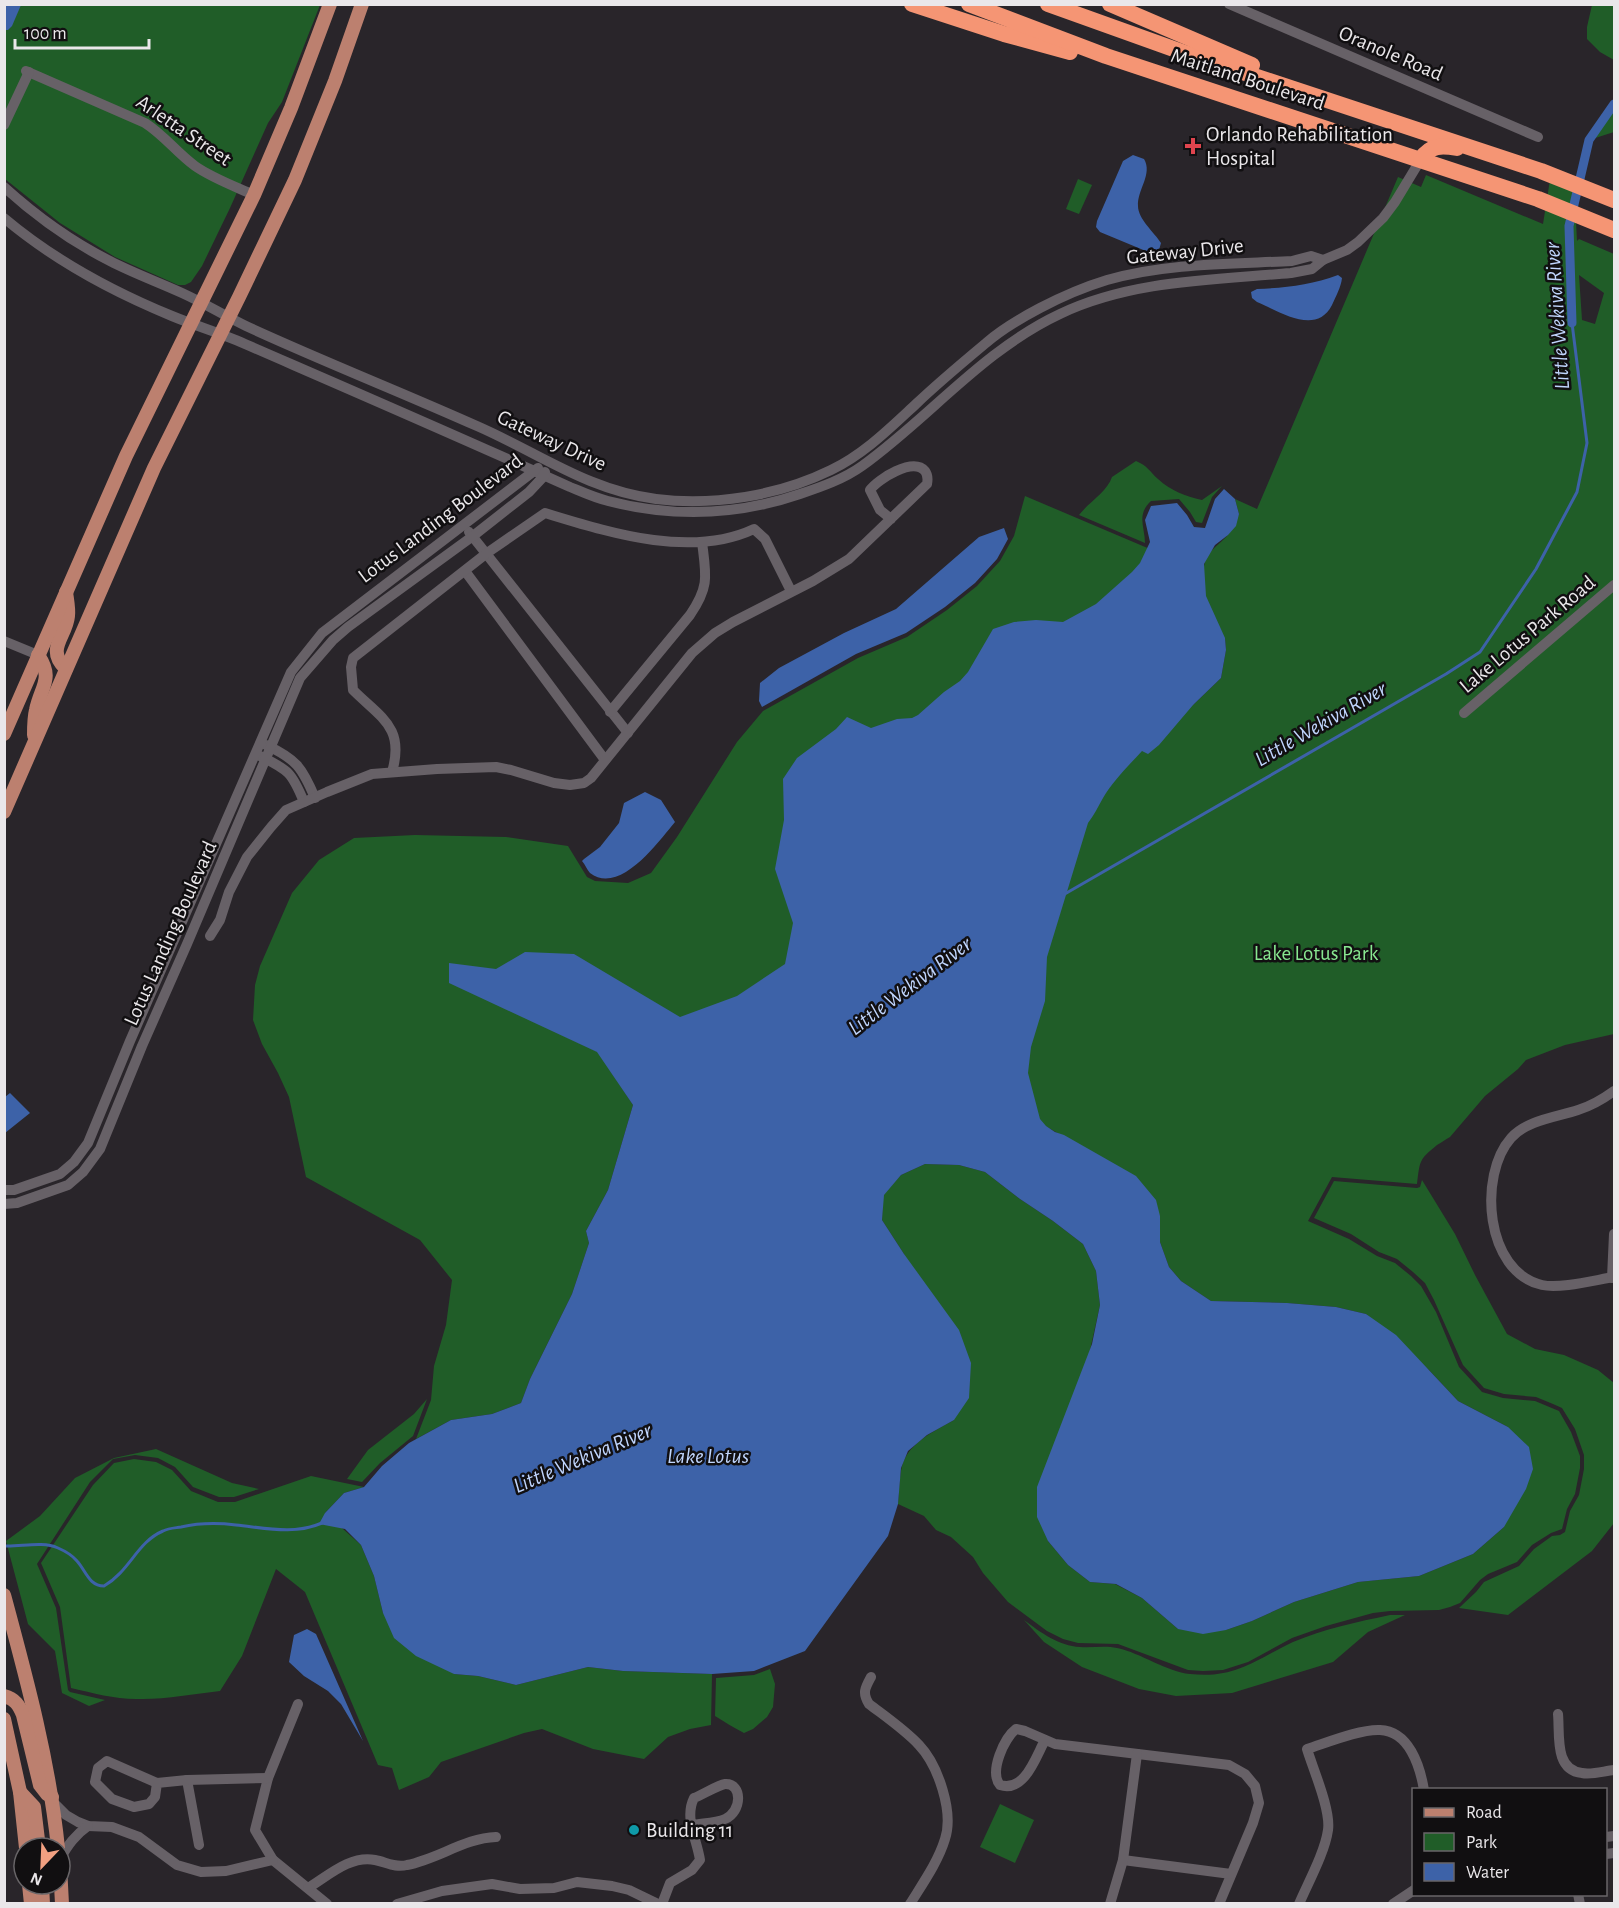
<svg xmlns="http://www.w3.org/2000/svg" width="1619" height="1908" font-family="'Alegreya Sans',sans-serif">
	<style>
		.green { fill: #205d28; fill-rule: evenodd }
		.water { fill: #3d62a8 }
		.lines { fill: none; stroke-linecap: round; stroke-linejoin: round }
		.stream { stroke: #3d62a8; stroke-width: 3 }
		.canal { stroke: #3d62a8; stroke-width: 9 }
		.minor { stroke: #676167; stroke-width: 10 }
		.major { stroke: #bc806f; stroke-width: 14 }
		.highway { stroke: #f59574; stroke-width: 16 }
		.health-dot { fill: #e0444e; stroke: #110f11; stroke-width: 2 }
		.culture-dot { fill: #0f9aa8; stroke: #110f11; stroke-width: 2 }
		.labels { text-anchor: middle; stroke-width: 5; stroke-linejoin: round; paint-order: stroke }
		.street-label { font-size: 21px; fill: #eae7ea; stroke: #110f11 }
		.poi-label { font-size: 21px; fill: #eae7ea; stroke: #110f11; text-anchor: start }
		.park-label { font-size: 21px; fill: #88e790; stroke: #110f11 }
		.water-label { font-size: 22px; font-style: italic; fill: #c0d5fd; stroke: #110f11 }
	</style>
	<rect width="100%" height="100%" fill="#29252a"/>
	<g class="green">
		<polygon points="5,5 320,5 282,102 268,123 230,208 202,266 191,282 185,285 178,285 115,257 60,223 5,179"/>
		<polygon points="1592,5 1614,5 1614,60 1600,52 1587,39 1587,27"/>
		<polygon points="1614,104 1614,132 1589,140 1613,105"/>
		<path d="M1552 167 1576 193 1575 204 1577 241 1579 239 1614 254V1034L1565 1045 1526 1060 1518 1069 1485 1096 1450 1137C1445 1140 1442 1142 1437 1145 1419 1160 1420 1160 1417 1184L1332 1177 1308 1221 1349 1239 1377 1256 1395 1263 1411 1276 1421 1286 1436 1312 1459 1367 1482 1392 1503 1398 1535 1401 1559 1411 1571 1432 1580 1456V1468L1575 1494 1567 1509 1562 1529 1551 1533 1532 1545 1517 1562 1488 1574 1480 1580 1460 1603 1450 1607 1439 1610 1390 1611 1373 1613 1326 1626 1292 1638 1248 1662 1223 1670 1203 1671 1188 1670 1118 1644 1078 1643 1063 1639 1047 1631 1008 1602 983 1573 973 1557 951 1537 936 1530 924 1516 898 1504C899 1493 899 1482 901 1471 905 1444 933 1432 954 1420L904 1254 882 1220 883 1195 901 1175 925 1164 959 1165 985 1172 1020 1199 1053 1221 1083 1244 1096 1271 1100 1305 1048 1541 1068 1565 1090 1582 1115 1584 1142 1598 1178 1629 1226 1630 1252 1621 1294 1602 1358 1582 1419 1576 1473 1554 1504 1527 1508 1427 1458 1401 1429 1370 1366 1314 1336 1307 1287 1303 1211 1301 1181 1281 1169 1267 1160 1242V1216L1087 1150 1047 1127 726 1101 450 982 598 1052 633 1105 608 1190 586 1231 589 1243 572 1294 530 1379 521 1403 492 1414 451 1420 416 1439 431 1400 434 1366 446 1325 452 1280 420 1240 306 1177 289 1097 278 1073 262 1044 253 1020 255 985 260 966 292 893 319 860 354 838 415 835 506 837 568 846 587 877 595 881 628 883 651 873 677 837 737 742 763 711 858 658 907 637 947 610 977 586 1000 561 1014 536 1025 496 1204 572C1203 553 1216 548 1227 536 1232 530 1235 521 1239 514L1235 499 1257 509 1398 177 1421 187 1426 175 1543 224ZM1579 275 1604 293 1595 324 1582 320ZM1225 638 1226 650 1221 678 1193 705Z"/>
		<polygon points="1078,179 1092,185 1079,214 1066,209"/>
		<path d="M1136 461C1148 466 1149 471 1158 479 1171 491 1185 496 1202 500L1222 486 1212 497 1202 523 1196 522 1190 512 1179 499 1151 501C1136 515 1145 527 1145 543L1079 515C1090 501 1107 492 1112 477Z"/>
		<polygon points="1422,1180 1455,1234 1475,1275 1507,1334 1535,1349 1564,1355 1598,1370 1614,1383 1614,1523 1592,1551 1508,1615 1459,1608 1476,1592 1484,1582 1519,1566 1534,1549 1552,1536 1560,1535 1565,1532 1570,1511 1579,1495 1584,1469 1584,1455 1575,1429 1562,1408 1553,1404 1536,1397 1504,1394 1484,1388 1463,1365 1434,1300 1425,1283 1413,1272 1397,1259 1379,1252 1351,1234 1314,1218 1334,1181 1417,1188 1420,1187"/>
		<polygon points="427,1399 413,1436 380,1463 362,1482 347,1479 368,1450 414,1414"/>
		<polygon points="156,1449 232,1483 259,1489 234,1497 219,1497 193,1487 175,1467 158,1458 135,1455 113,1459 90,1482 37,1564 56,1608 68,1690 70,1692 105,1700 89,1706 62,1693 55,1651 28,1624 6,1541 40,1516 75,1478 114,1458"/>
		<path d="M134 1459 156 1462 172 1470 191 1491 218 1502H235L311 1476 364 1487 344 1493 325 1513 361 1545 374 1576 383 1613 454 1674 478 1676 516 1685 588 1667 623 1671 712 1674 711 1725 690 1729 668 1737 644 1759 593 1749 542 1729 524 1733 441 1762 429 1777 399 1790 392 1768 378 1765 305 1592 276 1569 242 1656 220 1691C192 1694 164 1700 136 1699 114 1699 93 1693 71 1688L60 1607 41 1563 93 1485 114 1463Z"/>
		<path d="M1390 1615H1405L1368 1632 1333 1662 1232 1693 1176 1696 1139 1689 1082 1667 1044 1642 1024 1620C1040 1632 1059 1646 1080 1647 1093 1648 1105 1645 1117 1648 1141 1653 1167 1672 1190 1674 1235 1679 1255 1660 1293 1642 1324 1629 1357 1622 1390 1615Z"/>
		<path d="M770 1669 775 1684 773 1707 767 1717 753 1729 744 1733C734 1728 725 1722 715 1716L716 1678 754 1675Z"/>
		<polygon points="1000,1804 1034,1820 1015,1863 980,1847"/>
	</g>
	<g class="water">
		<polygon points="4,5 21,5 12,26 8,30 5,30"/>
		<path d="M1133 155 1144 159C1153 174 1137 190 1138 206 1138 219 1154 232 1161 243L1159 250 1153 254 1100 232 1096 227 1097 221 1123 161Z"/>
		<path d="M1338 275 1342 278C1341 287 1336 296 1332 305 1316 336 1281 312 1257 302L1252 298 1251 292 1257 289C1285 288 1311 285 1338 275Z"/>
		<path d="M1224 489 1235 499 1239 514 1236 526 1228 535 1215 545 1204 564 1206 596 1225 638 1226 650 1221 678 1193 705 1159 745 1148 754 1142 751C1129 765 1113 781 1103 798 1098 807 1094 815 1088 823L1047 957 1045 1001 1031 1047 1028 1073 1040 1119 1046 1126 1055 1132 1064 1135 1136 1176 1156 1200 1160 1216V1242L1169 1267 1181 1281 1211 1301 1287 1303 1336 1307 1366 1314 1396 1335 1458 1401 1508 1427 1529 1447 1533 1469 1526 1489 1504 1527 1473 1554 1419 1576 1358 1582 1294 1602 1252 1621 1226 1630 1203 1634 1178 1629 1142 1598 1116 1584 1090 1582 1068 1565 1048 1541 1037 1517V1487L1092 1344 1100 1305 1096 1271 1083 1244 1053 1221 1020 1199 985 1172 959 1165 925 1164 901 1175 884 1195 882 1220 904 1254 959 1330 971 1363 969 1398 954 1420 927 1435 908 1451 901 1468 898 1504 888 1536 805 1651 754 1671 712 1674 623 1671 588 1667 516 1685 478 1676 454 1674 416 1656 394 1638 383 1613 374 1576 361 1545 345 1529 319 1524 325 1513 344 1493 364 1487 382 1466 409 1443 451 1420 492 1414 521 1403 530 1379 572 1294 589 1243 586 1231 608 1190 633 1105 597 1052 449 983V963L496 969 525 952 574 954 680 1017 737 996 785 964 793 923 775 869 784 820 783 779 797 758 836 729 847 717 871 728 897 719 912 718 918 715 944 692 960 681 968 672 993 629 1014 622 1036 620 1063 622 1096 604 1132 572 1140 563 1150 542 1145 520 1151 506 1177 503 1187 515 1194 527 1205 528 1215 499Z"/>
		<polygon points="1004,528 1008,539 997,559 975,583 945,607 906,633 856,654 762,707 759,701 760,683 779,668 844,633 896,609 979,537"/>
		<path d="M645 792 661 800 675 822C659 841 620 896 590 873 587 870 585 864 582 861L584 859 600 847 619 823 624 803Z"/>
		<polygon points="10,1093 30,1113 5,1133 5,1097"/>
		<polygon points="307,1629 316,1634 363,1741 341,1704 328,1691 304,1676 289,1662 294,1635"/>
	</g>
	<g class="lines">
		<g class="stream">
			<polyline points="1063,895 1446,674 1480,652 1536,569 1577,492 1587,443 1572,323"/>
			<path d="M4 1546C21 1547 42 1541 58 1548 65 1551 72 1555 77 1561 86 1571 89 1586 104 1586 130 1571 137 1542 163 1531 169 1528 175 1528 181 1527 199 1523 219 1523 236 1525 266 1528 294 1535 322 1523"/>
		</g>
		<polyline class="canal" points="1572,323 1569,226 1589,140 1614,104"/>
		<g class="minor">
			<polyline points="1229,4 1538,137"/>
			<path d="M26 71 145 123C164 135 177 153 195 166 212 178 234 186 254 195"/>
			<polyline points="4,125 29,72"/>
			<path d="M4 187C35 215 72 242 110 261 133 273 158 282 182 293 204 303 225 316 246 326 322 361 401 392 477 426 539 453 587 490 656 499 714 506 778 496 831 470 864 454 889 429 916 404 938 383 962 363 986 343 1002 329 1021 318 1040 308 1061 297 1084 287 1107 280 1166 263 1231 264 1292 261L1311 256 1323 260"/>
			<path d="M4 218C55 261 111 291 172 316 196 326 221 333 245 344 353 391 462 438 570 487 582 492 595 498 608 501 674 518 736 516 800 494 821 487 844 479 862 466 930 417 983 350 1060 314 1131 280 1214 280 1291 273L1312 269 1323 260 1347 250 1358 242 1383 218 1395 202 1421 159"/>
			<polyline points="469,532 628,733"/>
			<polyline points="465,571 605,760"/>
			<polyline points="4,641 38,655"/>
			<path d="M610 712 690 615C710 586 706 575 702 542"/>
			<polyline points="1464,713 1614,585"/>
			<path d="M266 745C296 759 302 767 315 798"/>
			<path d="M260 756C289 770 292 773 304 802"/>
			<path d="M392 772C405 727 381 718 353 690L351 667 353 658 487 553 545 513C608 532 690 559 754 529L765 539 791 591"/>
			<path d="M210 936 220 920 229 892 247 857 271 827 286 810 327 792 372 774 437 769 496 767 511 770 554 783 570 785 584 783 591 778 692 653 715 633 733 622 813 581 849 559 927 484C928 479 928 475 925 471 913 457 878 479 870 490L880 510 891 519"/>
			<path d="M1614 1091C1603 1099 1591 1106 1578 1110 1557 1117 1527 1120 1511 1138 1478 1175 1485 1272 1542 1285 1560 1289 1595 1280 1614 1277"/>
			<polyline points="4,1190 14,1190 60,1174 74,1162 88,1143 130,1041 291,672 322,633 538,468"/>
			<polyline points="4,1204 17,1203 68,1185 83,1172 100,1149 142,1046 187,944 300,678 333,640 348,627 473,536 529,492 544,476 545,472"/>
			<polyline points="1612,1278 1614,1234"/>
			<path d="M871 1677C865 1688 862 1693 869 1704 886 1717 905 1730 919 1745 938 1765 954 1812 945 1839 938 1862 923 1883 910 1904"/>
			<polyline points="298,1704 268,1778 255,1830 273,1860 327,1904"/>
			<path d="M1558 1714C1560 1735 1554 1770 1582 1773 1592 1775 1604 1771 1614 1770"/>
			<path d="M1045 1740C1036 1756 1025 1793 1000 1785 989 1772 1004 1738 1016 1729L1025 1731 1055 1744 1229 1765 1245 1774 1255 1786 1259 1803 1253 1823 1219 1904"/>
			<polyline points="187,1780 199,1845"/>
			<polyline points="157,1783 155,1797 149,1804 134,1807 112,1799 95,1782 98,1768 107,1761 157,1783 187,1780 268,1778"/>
			<polyline points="53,1802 66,1815 78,1822 88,1826 112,1827 139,1837 177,1865 201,1872 226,1871 273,1860"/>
			<polyline points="1606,1837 1614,1836"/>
			<polyline points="1606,1854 1614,1853"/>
			<path d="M60 1859C68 1845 75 1835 88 1826"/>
			<polyline points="1123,1860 1231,1874"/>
			<path d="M308 1888C328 1876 350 1855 375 1860 386 1862 395 1868 407 1865 438 1859 465 1838 496 1837"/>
			<polyline points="1578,1894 1580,1904"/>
			<polyline points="397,1904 442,1891 492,1884 520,1889 554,1888 577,1882 612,1886 629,1890 658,1904"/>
			<path d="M662 1904 670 1883 692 1870 700 1860C697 1839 684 1818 694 1798 702 1795 718 1785 725 1784 743 1783 742 1812 725 1819 715 1823 702 1823 692 1825"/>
			<polyline points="1110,1904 1123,1860 1137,1754"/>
			<path d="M1299 1904C1308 1883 1325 1852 1328 1830 1331 1810 1313 1769 1307 1749 1326 1743 1360 1729 1380 1730 1409 1731 1420 1766 1424 1790"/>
			<polyline points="1393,1904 1414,1890"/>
		</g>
		<g class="major">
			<path d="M66 669C45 649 66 637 68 616 69 609 67 600 66 592"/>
			<polyline points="4,734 126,456 254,195 291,108 330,4"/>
			<path d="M34 735C34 727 34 718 36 710 41 686 54 679 38 655"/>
			<polyline points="4,812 154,468 239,297 295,180 335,81 362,4"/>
			<path d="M4 1595C27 1680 49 1761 58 1848"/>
			<path d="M4 1696C15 1699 19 1705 23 1715L40 1785 47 1794 52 1797"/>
			<polyline points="4,1719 20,1792 26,1848"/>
			<polyline points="20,1792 34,1807 39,1848"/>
			<polyline points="60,1866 62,1904"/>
			<polyline points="29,1884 31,1904"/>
			<polyline points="42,1884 43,1904"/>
		</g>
		<g class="highway">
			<polyline points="912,4 1004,34 1070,52"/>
			<polyline points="969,4 1106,56 1538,199 1614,230"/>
			<polyline points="1048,4 1182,52 1541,171 1614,200"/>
			<polyline points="1110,4 1252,65"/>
			<path d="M1421 159C1431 145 1441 145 1457 148"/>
		</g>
	</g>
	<path class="health-dot" d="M1190 137h6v6h6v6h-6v6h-6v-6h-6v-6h6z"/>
	<circle class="culture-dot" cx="634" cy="1830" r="6"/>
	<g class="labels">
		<g class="street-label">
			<text transform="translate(1391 53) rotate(23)" y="7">Oranole Road</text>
			<text transform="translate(1248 79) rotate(18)" y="7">Maitland Boulevard</text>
			<text transform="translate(184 130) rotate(34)" y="7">Arletta Street</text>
			<text transform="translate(1185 251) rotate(-6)" y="7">Gateway Drive</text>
			<text transform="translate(552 440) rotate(25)" y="7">Gateway Drive</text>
			<text transform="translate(440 518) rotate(-37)" y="7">Lotus Landing Boulevard</text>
			<text transform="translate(1527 634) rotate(-40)" y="7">Lake Lotus Park Road</text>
			<text transform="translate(170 933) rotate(-66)" y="7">Lotus Landing Boulevard</text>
		</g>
		<g class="poi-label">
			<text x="1206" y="141">Orlando Rehabilitation<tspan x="1206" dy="24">Hospital</tspan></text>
			<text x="646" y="1837">Building 11</text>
		</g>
		<g class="park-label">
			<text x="1316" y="960">Lake Lotus Park</text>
		</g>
		<g class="water-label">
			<text transform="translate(1556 316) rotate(-94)" y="8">Little Wekiva River</text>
			<text transform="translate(1320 723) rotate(-30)" y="8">Little Wekiva River</text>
			<text transform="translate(909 985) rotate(-37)" y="8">Little Wekiva River</text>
			<text x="708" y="1463">Lake Lotus</text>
			<text transform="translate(582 1457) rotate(-23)" y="8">Little Wekiva River</text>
		</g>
	</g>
	<rect width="1619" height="1908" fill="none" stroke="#eae7ea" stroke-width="12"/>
	<rect x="1412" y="1788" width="195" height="108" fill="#110f11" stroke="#686568" stroke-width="1.5"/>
	<rect x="1424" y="1808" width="30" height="9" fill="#bc806f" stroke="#686568" stroke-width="1.5"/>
	<text x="1466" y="1818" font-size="18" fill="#eae7ea">Road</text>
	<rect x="1424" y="1833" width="30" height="18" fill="#205d28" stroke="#686568" stroke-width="1.5"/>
	<text x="1466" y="1848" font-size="18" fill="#eae7ea">Park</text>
	<rect x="1424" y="1863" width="30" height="18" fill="#3d62a8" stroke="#686568" stroke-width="1.5"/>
	<text x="1466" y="1878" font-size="18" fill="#eae7ea">Water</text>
	<g transform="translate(42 1866) rotate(203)"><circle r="28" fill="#110f11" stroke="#686568" stroke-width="1.5"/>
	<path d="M0-4.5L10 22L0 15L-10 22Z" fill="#f2a081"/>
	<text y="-9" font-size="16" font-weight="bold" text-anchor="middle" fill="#eae7ea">N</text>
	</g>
	<path d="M15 39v9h134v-9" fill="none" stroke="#eae7ea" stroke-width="3"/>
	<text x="24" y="39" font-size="18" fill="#eae7ea" stroke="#110f11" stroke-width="4.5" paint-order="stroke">100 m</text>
</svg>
